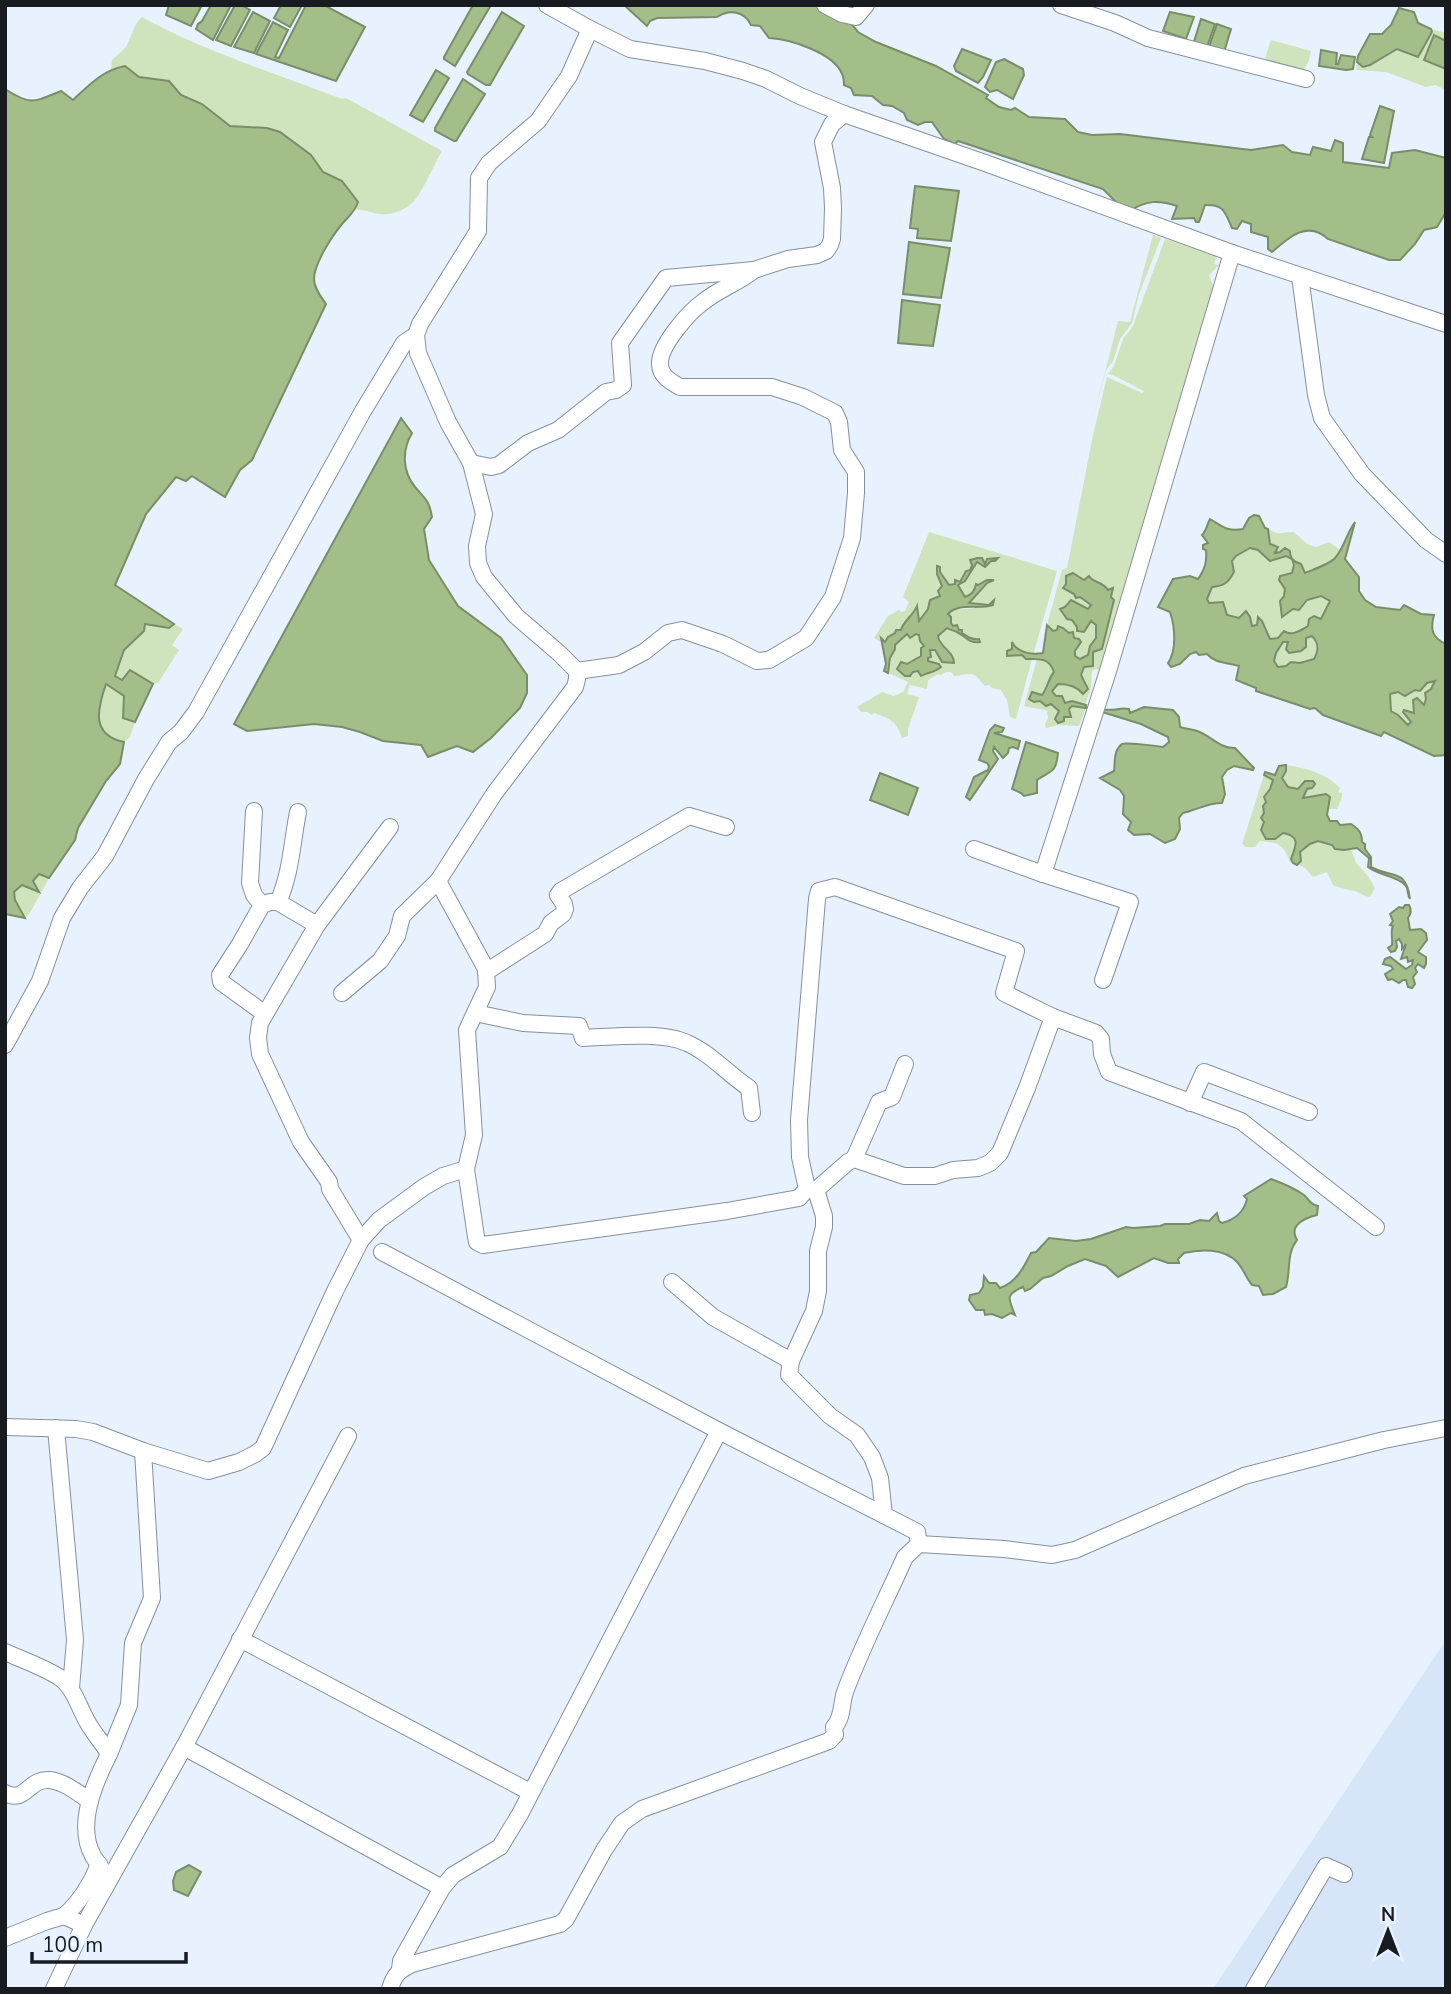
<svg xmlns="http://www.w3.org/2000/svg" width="1451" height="1994" font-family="'Nunito Sans',sans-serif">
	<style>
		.built { fill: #d6e6f8 }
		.green { fill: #cfe3bc }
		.water { fill: #a4be89; stroke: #7a8d6a; stroke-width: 2; fill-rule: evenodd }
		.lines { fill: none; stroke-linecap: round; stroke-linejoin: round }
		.minor-casing { stroke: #86909b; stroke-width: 18 }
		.minor { stroke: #fff; stroke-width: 16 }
	</style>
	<rect width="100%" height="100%" fill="#e7f2fe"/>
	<polygon class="built" points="1446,1640 1446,1989 1213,1989"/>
	<g class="green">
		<path d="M142 17C205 52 275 73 342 99L346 98 442 151C435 162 421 196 412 203 401 213 385 217 371 212 366 210 361 211 356 209L358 202 342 181 323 172 311 154 280 132 267 128 230 126 202 104 181 95 169 81 139 77 125 66 111 69 112 60 126 47 136 24Z"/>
		<polygon points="1431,29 1446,33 1446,41 1434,35 1424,59 1446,69 1446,90 1435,85 1426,87 1386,72 1356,70 1357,62 1363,67 1370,65 1397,48 1408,54 1432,32"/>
		<polygon points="1271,40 1311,51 1308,63 1303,70 1267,61 1265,58"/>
		<polygon points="1153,235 1161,238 1139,294 1132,323 1120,339 1113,361 1106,370 1089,435 1118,321 1130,322"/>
		<path d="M1165 239 1217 256 1214 264 1219 265 1209 275 1214 288 1101 671 1096 669 1092 671C1091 677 1092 681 1091 686 1091 694 1086 697 1086 705L1072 701 1065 703 1052 691 1058 684H1065L1079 688 1087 684 1081 675 1084 667 1094 662 1093 652 1102 649 1114 605 1111 598 1112 588 1108 590 1098 581 1066 576V584L1064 588 1091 604 1088 610 1067 602 1065 607 1072 620 1088 625 1091 621 1096 625V638L1090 646 1088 655 1080 659 1075 656 1079 645 1072 633 1069 634 1063 628 1053 631 1047 625 1062 570 1067 568 1093 435 1107 377 1142 393 1144 391 1113 375 1108 374 1114 366 1123 339 1133 326Z"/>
		<path d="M1268 529C1280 536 1282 532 1294 532L1307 544 1316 547 1329 542 1340 550C1333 564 1318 568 1305 573L1292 561 1295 567 1292 573 1279 580 1285 589 1286 612 1293 609 1299 610C1306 601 1310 598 1321 596L1330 601 1321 619 1296 632 1269 639 1262 621 1258 618 1257 625 1251 626 1245 612 1239 618 1226 615 1222 602 1209 604 1207 599 1212 587 1234 568 1232 561 1236 556 1250 548 1258 550 1270 561 1286 556 1292 558 1280 552 1275 553 1274 546 1270 544Z"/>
		<path d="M929 532 1057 571 1033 655 1014 647 1017 655 1032 659 1016 719 1010 717 1007 700 1001 690 992 688 989 685 985 686C982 683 978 677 974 675 969 672 960 676 954 676L951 672H946L941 675 938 674 928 680 927 689 910 685 907 694 919 697 908 729V736L902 738C896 720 891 720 875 713L871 715 868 712H861L857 707 882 692 894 696 903 692 908 682 888 673 891 662 890 658 895 650V646L907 633 911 638 916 634 920 636 924 646 920 651 921 655 907 664 910 676 913 672 932 673 939 664 928 661 930 650H935L939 658 949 652 938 640V636L947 627 958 632 963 638 973 643 979 639C964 639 952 627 948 614L951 610 988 607 993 601 989 605 969 603 983 587 993 580 984 581 970 596 965 597 958 585 965 581 978 561 982 565H988L992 558 986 564C981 562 975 560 971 561L972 565 962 576 960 582 948 585 940 572V567L936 569 941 582 940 597 930 604 918 622 914 613 901 630 888 637 885 643 881 639V642L874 638 888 616 899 610 901 612 905 611 909 602 903 597Z"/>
		<polygon points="144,624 169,628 174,624 183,629 172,645 179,650 158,683 153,684 130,670 122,680 114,676 124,650 143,632"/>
		<path d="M1312 636C1319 644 1319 650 1314 659L1300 663 1292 662 1286 666 1278 667 1274 661 1276 653 1283 641Z"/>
		<path d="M1037 659 1049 662 1054 672C1048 679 1048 687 1042 695L1032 692 1046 706 1051 704C1056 707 1059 709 1058 715L1071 717 1069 709 1072 706 1086 708 1079 726 1059 725 1046 728 1045 724 1048 718 1047 711C1039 708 1033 708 1024 706Z"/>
		<polygon points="1436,680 1424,705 1407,718 1412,722 1408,725 1398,715 1391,711 1390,695 1398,692 1405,696 1415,690 1420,691 1427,683"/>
		<path d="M106 684 124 696 123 718 135 722 130 737 124 742C90 735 98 710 106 684Z"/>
		<path d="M1286 765C1306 768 1326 773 1340 788L1338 792 1342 793V797L1337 809H1327L1330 797 1303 798C1304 792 1305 789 1312 788L1313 781H1305L1298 790C1288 789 1287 785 1282 778L1286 771Z"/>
		<path d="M1264 775 1273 780 1268 793 1263 826 1275 839 1283 833C1306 837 1291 850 1293 863L1290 862C1283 844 1280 843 1260 841L1255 847H1246L1242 844Z"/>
		<path d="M1319 841 1344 850 1351 849 1356 863 1368 876 1375 888 1370 897C1363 896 1361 893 1354 891 1347 889 1340 888 1333 885L1327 872 1313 877 1305 868 1298 864 1301 860 1300 851 1310 844Z"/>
		<polygon points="39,873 49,878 30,913 25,918 14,900 13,892 21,885 38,890 33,881"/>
	</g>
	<g class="water">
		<polygon points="169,5 202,5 191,26 166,15"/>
		<polygon points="211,5 231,5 213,40 196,29 198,24 202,21"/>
		<polygon points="235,5 241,5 250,10 231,46 216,40"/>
		<polygon points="281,5 302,5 290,27 274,18"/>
		<polygon points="306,5 324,5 365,27 336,81 256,54 273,22 288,30 275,57 279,58"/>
		<polygon points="473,5 491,5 455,66 444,59 444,57"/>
		<path d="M624 5H816L849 21 858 32 876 42 936 66 988 95 986 98 999 107 1011 110 1015 108 1029 117 1065 119 1078 132 1092 135 1120 134 1251 150 1283 145 1292 152 1310 155 1313 147 1331 151 1335 140 1343 143V162L1389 168 1392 153 1415 150 1446 158V212L1437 227 1424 230 1415 244 1400 260H1389L1328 239C1308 220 1289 237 1272 252L1268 249V237L1251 232V224L1242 221 1237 229 1232 228C1225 212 1224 204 1205 205L1199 222H1196L1194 218 1172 219 1177 206C1159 200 1146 200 1130 211L1118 204 1103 189 958 141 955 144 944 139 932 122H925L918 125 907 120 904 113 892 106 883 105 872 96 854 95 851 88 844 85C844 82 843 76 842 74 834 53 790 39 769 38L760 26 751 25C744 11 730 9 717 17L657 18 650 21 647 26Z"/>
		<polygon points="1399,8 1414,12 1418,23 1431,29 1432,32 1418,57 1397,49 1370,65 1363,67 1357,62 1358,56 1370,34 1382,34 1391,25"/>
		<polygon points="253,12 270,21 254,53 234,47"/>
		<polygon points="502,12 524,26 490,85 486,85 468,74 467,72"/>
		<polygon points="1170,12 1194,17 1186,39 1163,31"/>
		<polygon points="1201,19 1215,24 1207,47 1194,42"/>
		<polygon points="1217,24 1231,29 1224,52 1209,47"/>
		<polygon points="1434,35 1446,41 1446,69 1424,60"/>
		<polygon points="962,49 991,60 983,77 978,83 956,71 954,66"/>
		<polygon points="1321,50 1337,53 1336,64 1338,64 1341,55 1355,57 1353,69 1346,70 1319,66"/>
		<polygon points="1004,59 1023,69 1024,75 1013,99 997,90 990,92 985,87 996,62"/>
		<path d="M125 66 139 77 169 81 181 95 202 104 230 126 267 128 280 132 311 155 323 172 342 181 358 202C355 212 348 217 342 224 332 236 314 264 314 279 314 288 321 297 326 304L252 460 240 470 225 497 192 476 186 481 176 477 146 514 115 585 174 624 169 628 145 624 144 631 124 650 115 676 122 680 130 670 153 684 135 722 123 718 124 696 106 684C97 710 91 735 124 742L120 764 106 781 78 828 75 840 49 878 39 874 33 881 39 892 22 885 14 892 15 900 25 918 5 914V89C31 106 34 102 61 91L73 100C89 85 103 70 125 66Z"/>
		<polygon points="436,70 449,78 423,122 410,115"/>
		<polygon points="463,79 485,94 456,141 454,141 435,131 435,128"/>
		<polygon points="1380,106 1394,111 1384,163 1362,159 1369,137 1372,137 1370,135"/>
		<polygon points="915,186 959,191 951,241 917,238 918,229 910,228"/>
		<polygon points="909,242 950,248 941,298 903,294"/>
		<polygon points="902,300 940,305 933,346 898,343"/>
		<path d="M401 418 412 433C402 450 402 471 415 487 426 500 429 500 432 517L424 529 429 560 458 606 501 638 527 675V693L520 708 491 738 473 752 457 746 428 757 421 745 383 741 360 732 342 727 314 724 247 731 234 724Z"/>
		<path d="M1254 515 1259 516 1265 528 1268 529 1270 544 1278 547 1275 553 1280 552 1285 548 1290 551C1290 559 1294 562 1301 564L1305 573C1312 570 1330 564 1335 558 1344 548 1347 532 1355 522L1345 559 1359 577V591L1365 600 1376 607 1400 610 1404 605 1421 614 1434 615C1430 629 1432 638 1446 644V755L1434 756 1384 732 1381 736 1323 715 1315 708 1310 709 1256 691V688L1236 680 1239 666C1227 662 1216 664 1207 654L1199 655 1196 652 1190 654 1180 664 1171 667 1168 663C1177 650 1175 627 1170 612L1158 607 1173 579 1190 576 1198 579C1205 569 1207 562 1206 550L1203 549V545L1208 543 1202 535C1207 530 1207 524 1210 519 1222 526 1227 532 1243 529L1249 518ZM1250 548 1258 550 1270 561 1286 556 1292 559 1294 565 1292 573 1280 576 1279 580 1285 589 1284 596 1280 601 1282 617 1293 609 1299 610 1307 600 1321 596 1330 601 1321 619 1314 616 1309 619 1308 626C1301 630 1292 637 1284 631L1278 638 1270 639 1262 621 1258 617 1257 625 1252 626 1250 617 1246 611 1239 618 1227 615 1223 602 1209 603 1207 599 1212 587C1224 586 1228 583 1234 572L1232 561 1236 556ZM1312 636C1319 643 1319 650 1314 659L1300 663 1291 662 1286 666 1278 667 1274 661 1276 653 1283 642H1288L1286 649 1289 653 1301 651 1306 647V638ZM1435 681 1431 689 1425 693 1426 699 1424 705 1417 698 1413 700 1414 713 1404 710 1403 712 1411 722 1408 725 1398 715 1391 711 1390 694 1398 692 1405 696 1415 690 1420 691 1427 683Z"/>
		<path d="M978 558H982L985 564 987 559 998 558 995 561H991L985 567 977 562 965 581 958 585 965 597C972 595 975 591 976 584L978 585 987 580H994L987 583 969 603 989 605 994 600 993 605C979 610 958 602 948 614L951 617V623L953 626 957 625 959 630H962V633C968 637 972 640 979 639L980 642C969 644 965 636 957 632 953 630 950 630 947 628L938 636C939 647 954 651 954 663L942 662 935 650H930L931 657 928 658V661L939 664 941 667C934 673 928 672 921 676L918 671 913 672 910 676H905L897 669 901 662 907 664 921 656V648L924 646 920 641 919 635 916 634 910 638 907 634 895 645V649L890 658 888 673 884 671 886 664 881 638 885 642 888 637 895 633 896 630H901C904 620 913 616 917 606L919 621 928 609 930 600 940 596 938 591 942 586 937 574V566L940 567V572L949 585 955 584V580L960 582 966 571 970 570 972 565 970 560Z"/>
		<path d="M1073 573 1084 580 1089 576C1093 583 1102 581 1108 590L1113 588 1111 597 1114 600 1102 649 1093 652V666L1084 667 1081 675 1088 689 1083 694C1077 686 1068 684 1058 684L1052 691 1056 696H1062L1065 703 1072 701 1086 705V708L1072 706 1069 709 1071 717H1064V721L1058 723 1055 719 1059 711 1051 704 1046 706 1040 701 1034 702 1029 699 1032 692 1042 695C1048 687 1048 679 1054 672 1049 657 1038 659 1026 659L1022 655 1007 656V651L1012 649V642C1017 653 1032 655 1043 653L1047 625 1053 631 1057 630 1058 626 1063 628 1069 633 1073 632 1074 638 1079 639 1081 642 1075 651V656L1080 659 1088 655 1090 646 1096 638V625L1091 621 1084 632 1077 631V627L1072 620 1067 619 1060 609 1065 607 1071 600 1088 609 1091 605 1080 597 1076 598 1074 594 1063 588 1066 584V576Z"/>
		<path d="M1144 707 1173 710 1179 717 1180 727C1186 729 1192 729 1197 731 1210 735 1220 749 1235 748L1254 768 1253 770 1234 766 1227 770 1222 777 1225 794 1222 803C1207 803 1197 810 1183 813L1179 818 1180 829 1175 839 1165 843 1150 834 1134 835 1128 830 1131 822 1123 814 1124 796 1120 790 1100 778 1114 771C1115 765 1114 759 1116 753 1116 751 1120 745 1122 744 1125 742 1157 746 1163 747L1169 742 1168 737 1141 724 1102 712V709C1115 712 1118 707 1129 709L1130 713Z"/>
		<polygon points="995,725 1004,728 1002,732 994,733 1020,741 1018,749 1013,747 1009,748 1008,753 1003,758 994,747 993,751 998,759 970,800 966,797 974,777 988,770 989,766 987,763 979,760 990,730"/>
		<path d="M1026 742 1058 753C1056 773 1052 770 1037 780V793L1024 796 1021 793 1012 789Z"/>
		<path d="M1286 765V771L1282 778 1288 787 1298 789 1305 781H1313L1315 784 1312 788 1307 789 1303 798 1326 794 1330 797 1327 815 1330 821H1337L1340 825 1351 824C1359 829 1362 833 1362 842L1365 844V849L1371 857V867C1393 879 1406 868 1410 899 1408 896 1408 892 1407 888 1403 877 1377 875 1368 867L1369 858 1357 848 1344 850 1335 849 1332 845 1318 841 1310 844 1300 852 1301 861 1297 865 1293 863 1291 859C1296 846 1301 836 1283 833L1275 839H1266L1261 830 1264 822 1261 818 1264 813 1263 806 1266 802 1264 797 1270 789 1273 780 1264 775 1265 772 1275 775 1279 766Z"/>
		<polygon points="880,773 918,788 908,815 870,800"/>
		<path d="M1405 905H1409C1412 910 1411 914 1408 918L1410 930 1421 929 1426 933 1427 940 1418 952 1426 957V964L1424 968 1418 964 1415 968 1417 972 1413 977 1415 984 1412 988 1408 987 1406 980H1403L1399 983 1392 979 1388 980 1385 974 1393 969 1391 966 1383 964 1385 959 1390 957 1406 969 1412 965 1413 960 1408 962 1407 957 1401 959 1406 944 1402 949V944L1399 939 1396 941 1397 947 1395 951 1391 952 1388 948 1392 945C1393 938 1390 932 1393 926L1390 925 1393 921 1390 914 1399 907 1403 908Z"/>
		<path d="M1271 1179C1282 1183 1294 1188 1304 1195 1310 1200 1309 1204 1318 1206L1317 1215C1305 1218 1288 1225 1297 1240 1286 1254 1291 1270 1286 1287L1273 1294 1263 1295 1259 1286 1252 1285C1246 1278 1243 1268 1237 1262 1224 1248 1200 1249 1184 1253L1178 1259 1179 1263H1168L1154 1258 1118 1277 1106 1266 1085 1259 1068 1266 1051 1276 1043 1278 1030 1289 1025 1291 1023 1287C1004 1295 1009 1299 1015 1315L1011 1313 1002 1318 992 1314 985 1315 984 1310H976L969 1300 970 1295 979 1293 983 1287 984 1276 989 1283H996L1000 1288C1016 1283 1024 1267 1031 1253L1036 1252 1049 1238 1076 1241 1091 1239 1126 1227 1133 1228 1160 1226 1165 1224H1189L1200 1220 1209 1221 1217 1213 1219 1221 1222 1223C1234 1220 1244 1212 1247 1199L1244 1196Z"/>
		<polygon points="189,1865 201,1872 188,1896 174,1890 173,1881 176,1872"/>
	</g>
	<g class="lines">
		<defs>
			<g id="minor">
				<polyline points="547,5 590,29 630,49 705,61 743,71 766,79 800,96 844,114 988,164 1232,253 1446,324"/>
				<polyline points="825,5 842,14 856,17 866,5"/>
				<polyline points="1061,5 1115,23 1148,38 1306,79"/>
				<polyline points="1300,276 1316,395 1322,418 1362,474 1426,540 1446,554"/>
				<polyline points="471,463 491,467 499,465 528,443 558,430 606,392 616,390 623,385 620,343 666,278 754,270 788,259 817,255 826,251 830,245 832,239 833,208 832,188 823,142 832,124 844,114"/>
				<path d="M577 671 619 665 644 652 668 633 682 630 723 644 757 661 769 660 806 638 833 597 852 538 856 493V472L842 450 839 422 835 413 803 397 772 387H680C671 382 660 376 660 364 659 346 689 312 703 302 719 289 738 283 754 270"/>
				<polyline points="254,811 250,883 254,895 262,905"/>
				<polyline points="974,849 1043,874"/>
				<polyline points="438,881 486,969 487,987 467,1030 474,1135 466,1169 476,1237 477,1242 483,1245 727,1211 799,1198 807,1189 800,1157 799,1120 817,899 819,891 835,887 1016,951 1004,993 1053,1017 1096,1033 1101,1039 1102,1054 1109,1072 1241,1121 1376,1227"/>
				<path d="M278 902C291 874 292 842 298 812"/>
				<polyline points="486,972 545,934 551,923 563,914 565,909 564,904 558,895 561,891 689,816 726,827"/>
				<polyline points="1103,980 1130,902 1043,874 1108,671 1232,253"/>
				<polyline points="342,993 380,961 397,936 402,916 438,881 494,794 575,687 577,679 577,671 560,654 516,616 484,577 478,563 477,546 484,514 471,463 448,422 418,353 416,335 420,324 478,231 479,178 489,163 538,121 569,76 590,29"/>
				<path d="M475 1013 523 1023 579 1026 583 1038C612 1037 662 1031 687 1043 710 1053 728 1074 749 1088L752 1113"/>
				<polyline points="265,1014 221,982 220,975 240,944 262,905 270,902 278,902 317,925"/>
				<polyline points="5,1045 40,981 62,918 80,888 105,856 146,779 169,742 181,732 196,712 363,411 404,343 416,335"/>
				<polyline points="1190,1103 1204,1072 1309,1112"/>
				<polyline points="854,1159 879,1102 892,1097 905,1064"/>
				<polyline points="807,1189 816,1190 848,1162 854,1159 904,1176 935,1176 953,1170 978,1168 990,1163 1000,1153 1027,1088 1053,1017"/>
				<polyline points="816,1190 824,1216 824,1227 818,1251 818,1291 814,1311 791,1361 789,1375 830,1416 857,1435 872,1457 880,1478 884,1515"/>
				<polyline points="361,1240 330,1189 329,1182 301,1142 260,1054 258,1038 260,1023 317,925 390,827"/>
				<polyline points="382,1252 719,1431 917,1532 919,1544"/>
				<polyline points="672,1282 713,1317 791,1361"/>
				<polyline points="5,1427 76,1429 93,1432 143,1451 208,1471 239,1462 255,1454 263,1448 335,1291 361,1240 379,1220 424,1187 443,1176 466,1169"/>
				<polyline points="56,1428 75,1640 71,1688"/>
				<polyline points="240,1639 530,1792"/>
				<path d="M5 1652C23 1660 43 1667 59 1677 74 1687 79 1708 88 1723 94 1734 103 1743 109 1754L129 1705 133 1643 152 1598 143 1451"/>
				<polyline points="184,1747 442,1888"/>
				<path d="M109 1754C94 1784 76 1825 93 1856 98 1864 104 1872 109 1879"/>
				<path d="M5 1793C26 1804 28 1778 50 1780 65 1782 78 1793 90 1801"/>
				<path d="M64 1916C80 1902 91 1884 99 1864"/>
				<polyline points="5,1938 47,1921 64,1916 84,1925"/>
				<polyline points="400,1969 401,1961 442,1888 453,1875 500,1847 520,1814 719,1431"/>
				<polyline points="54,1989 84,1925 184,1747 348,1436"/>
				<path d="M390 1989C394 1975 399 1970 412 1964L560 1924 566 1919 604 1850 622 1823 642 1809 829 1741 835 1735 834 1727C843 1718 841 1704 845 1692 862 1646 885 1602 905 1557L919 1544 1004 1549 1052 1555 1075 1550 1244 1476 1384 1440 1446 1428"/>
				<polyline points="1254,1989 1326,1866 1344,1874"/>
			</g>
		</defs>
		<use href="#minor" class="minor-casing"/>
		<use href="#minor" class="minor"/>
	</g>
	<rect width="1451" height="1994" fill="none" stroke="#181c20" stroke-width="14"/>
	<g transform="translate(1388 1931)" stroke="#e7f2fe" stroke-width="5" paint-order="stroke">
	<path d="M0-5L12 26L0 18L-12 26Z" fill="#181c20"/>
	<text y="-10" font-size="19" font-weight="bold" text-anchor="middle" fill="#181c20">N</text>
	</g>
	<path d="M32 1952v10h154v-10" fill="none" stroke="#181c20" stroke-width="3.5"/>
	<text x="42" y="1952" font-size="21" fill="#181c20" stroke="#e7f2fe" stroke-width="5" paint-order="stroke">100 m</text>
</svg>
